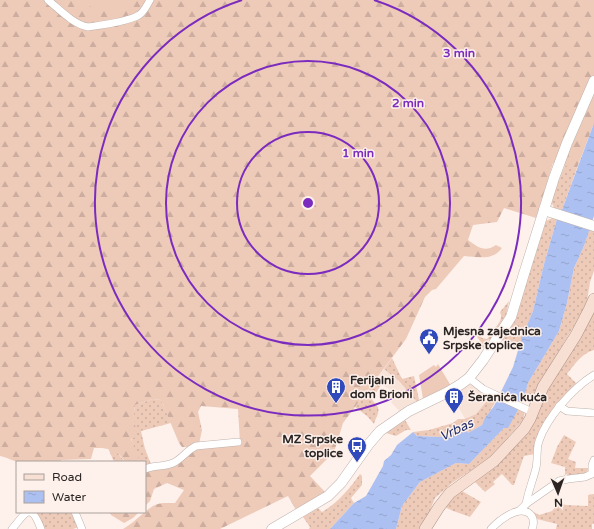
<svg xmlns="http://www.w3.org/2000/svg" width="594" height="529" font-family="'Varela Round',sans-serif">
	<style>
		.built { fill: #f8e3d9 }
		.grass { fill: url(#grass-dots) }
		.forest { fill: url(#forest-firs) }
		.park { fill: #eecab9 }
		.water { fill: url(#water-ripples) }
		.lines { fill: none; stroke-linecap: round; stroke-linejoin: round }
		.street-casing { stroke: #bfb2ac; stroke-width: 8 }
		.secondary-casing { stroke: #bfb2ac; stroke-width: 11 }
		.primary-casing { stroke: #ac9082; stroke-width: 12 }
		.street { stroke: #fff; stroke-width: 7 }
		.secondary { stroke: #fff; stroke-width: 10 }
		.primary { stroke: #f7dfd3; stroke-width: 11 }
		.ring { fill: none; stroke: #7b2cbf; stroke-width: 2 }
		.labels { text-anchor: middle; stroke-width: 3; stroke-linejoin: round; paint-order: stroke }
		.poi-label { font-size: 12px; font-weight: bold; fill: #2b2624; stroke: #fef1eb; text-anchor: start }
		.water-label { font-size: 13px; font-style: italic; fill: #1e2e69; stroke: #fef1eb }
		.centre { fill: #7b2cbf; stroke: #fef1eb; stroke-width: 2 }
		.ring-label { font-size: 12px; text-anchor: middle; font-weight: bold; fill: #7b2cbf; stroke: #fef1eb; stroke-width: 3; stroke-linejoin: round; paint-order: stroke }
	</style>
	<defs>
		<pattern id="grass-dots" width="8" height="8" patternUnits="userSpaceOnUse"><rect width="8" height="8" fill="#eecab9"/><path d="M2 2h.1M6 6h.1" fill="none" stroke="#ccad9f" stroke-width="1.8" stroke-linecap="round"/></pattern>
		<pattern id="forest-firs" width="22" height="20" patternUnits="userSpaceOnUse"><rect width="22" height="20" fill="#eecab9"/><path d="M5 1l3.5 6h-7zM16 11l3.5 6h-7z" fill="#ccad9f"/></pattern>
		<pattern id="water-ripples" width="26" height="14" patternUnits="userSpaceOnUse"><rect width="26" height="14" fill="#adc0f2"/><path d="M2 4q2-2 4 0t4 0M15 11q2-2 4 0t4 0" fill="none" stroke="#95a5cf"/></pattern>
	</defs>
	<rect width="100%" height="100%" fill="#fef1eb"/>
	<g class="built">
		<polygon points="384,369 399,381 417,402 400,412 391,402 396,397 391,390 375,381"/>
		<polygon points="466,383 490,393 490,399 476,414 465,419 451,393"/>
	</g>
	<g class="grass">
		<polygon points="565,165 577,168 562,210 554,208 551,201"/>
		<polygon points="552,218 557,219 544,264 533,311 518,349 502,340 509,331 515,319 546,221"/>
		<polygon points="589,230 594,231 594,271 590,282 587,301 581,314 536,389 531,398 521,403 524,398 528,383 559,331 567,303 574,268 584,246"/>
		<path d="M509 301 505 320 490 340 489 339 485 347 483 348 479 345 481 342 477 337 479 335 482 338 487 339C490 336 493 332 495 328 499 323 503 319 500 312Z"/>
		<path d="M594 314V350C582 353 574 365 567 374L578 385 557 405 535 454 524 456 514 485H512L502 474 493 482 495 484 485 492 475 482 495 466 547 391 585 330 592 315Z"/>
		<polygon points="392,358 402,379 414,376 419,400 417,402 399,381 384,369"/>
		<path d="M375 381 381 385 372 399C373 402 376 404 378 407 380 413 375 419 374 424L367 416 355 407Z"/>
		<polygon points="489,395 497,399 482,425 468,433 454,430 440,437 417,436 413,432 429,430 453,423 458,419 465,419 476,414 487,401 488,402 490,399 488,398"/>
		<path d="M153 399 161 400 171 423 141 431 145 449 151 464 145 466V462H139C138 454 134 448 132 441 130 433 134 413 135 405Z"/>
		<polygon points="519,408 525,412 523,420 519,425 489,458 452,483 435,498 429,513 419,529 396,529 402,506 420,482 456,463 469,464 504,428"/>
		<polygon points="405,420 411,430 406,430 396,436 386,433"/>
		<polygon points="564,435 576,442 568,459 576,462 575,468 589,468 586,473 564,477 565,474 565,467 551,463 557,447"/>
		<polygon points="108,448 117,452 125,462 114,462"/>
		<path d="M360 474 362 476V485L351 498 354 503 330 529H309L310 527 303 517 318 508 322 512C339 502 349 489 360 474Z"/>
		<path d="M462 491 481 502 470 517C461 513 452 512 444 506L456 494Z"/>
		<polygon points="594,494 594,524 592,524 592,529 556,529 557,524 537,519 532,511 539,515 552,511 559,503 566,505 588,506 588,495"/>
		<polygon points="37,512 73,512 79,527 73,529 44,529"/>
	</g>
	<g class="forest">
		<path d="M0 0H594V123L577 168 553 163 536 218 504 208 497 222 473 225 468 240C478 247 484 253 496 245L502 248C493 261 478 257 464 256L436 289 432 290 425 297 406 339 343 423 334 452 310 476 325 492 296 510 288 496 220 529H123C134 523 143 512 153 506 159 502 168 503 175 503L184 490 167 483 154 489 150 501 145 506V471L164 468 192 451 199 448 240 443 238 409 201 406 198 412 202 430 199 444 187 447H182L179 443 161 400 153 399 135 405 134 411 136 437 131 439 137 451 139 462H125C118 449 108 448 94 448L91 459 61 460 60 462H42L41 461C34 462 25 463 18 462 13 461 6 457 0 456Z"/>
		<polygon points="109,512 139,512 133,518 124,523 111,515"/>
	</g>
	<g class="park">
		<path d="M78 0H131C112 14 97 12 78 0Z"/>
		<polygon points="438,364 451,386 423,399 419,375 434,365 436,367"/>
	</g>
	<polygon class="water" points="594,123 594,216 584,246 574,268 567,303 559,331 528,383 524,398 521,403 519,408 508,428 504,428 469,464 456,463 420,482 402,506 396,529 330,529 354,503 366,496 383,466 384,461 391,455 397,445 413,432 417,436 440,437 463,427 468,433 482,425 485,418 494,406 513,367 522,337 533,311 544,264 557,219 562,210"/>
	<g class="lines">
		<defs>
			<g id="street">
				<path d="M48 0C60 10 73 24 88 27 102 25 128 22 139 15 144 12 147 5 150 0"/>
				<polyline points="469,378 483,389 532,412"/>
				<polyline points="559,406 567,411 594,413"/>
				<path d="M145 469C154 465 164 467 173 463 182 459 187 450 196 446L238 442"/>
				<polyline points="592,474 592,465 594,460"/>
				<path d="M526 504C528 492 533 480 536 468 538 459 536 449 539 441 547 417 573 388 594 375"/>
				<polyline points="520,510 526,504 559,481 568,479 585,477 594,473"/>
				<polyline points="75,512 82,529"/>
				<path d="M12 529C25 514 30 500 41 529"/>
				<path d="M491 529C498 521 519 504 530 514 534 518 534 524 532 529"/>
			</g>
			<g id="secondary">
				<polyline points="544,210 594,226"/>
				<polyline points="272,529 328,496 341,483 368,445 380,431 409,411 448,392 461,384 469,378 483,360 511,317 523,277 554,178 567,143 594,81"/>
			</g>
			<polyline id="primary" points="425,529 439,507 450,493 494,461 524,429 530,419 543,387 576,335 589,310 594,299"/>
		</defs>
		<use href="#street" class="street-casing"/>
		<use href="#secondary" class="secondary-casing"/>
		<use href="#primary" class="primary-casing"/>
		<use href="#street" class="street"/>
		<use href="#secondary" class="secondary"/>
		<use href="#primary" class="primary"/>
	</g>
	<g class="ring">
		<circle cx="308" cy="203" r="71"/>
		<circle cx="308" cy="203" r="142"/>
		<path d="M374 0A213 213 0 1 1 242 0"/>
	</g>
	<defs>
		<symbol id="civic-pin" viewBox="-11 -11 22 30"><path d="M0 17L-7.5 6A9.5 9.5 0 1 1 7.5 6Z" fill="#3049bb" stroke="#fef1eb"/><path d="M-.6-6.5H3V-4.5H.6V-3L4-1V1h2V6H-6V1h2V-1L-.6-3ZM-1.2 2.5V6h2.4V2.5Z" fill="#fff"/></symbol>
		<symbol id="building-pin" viewBox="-11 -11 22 30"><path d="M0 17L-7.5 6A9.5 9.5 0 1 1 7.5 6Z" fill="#3049bb" stroke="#fef1eb"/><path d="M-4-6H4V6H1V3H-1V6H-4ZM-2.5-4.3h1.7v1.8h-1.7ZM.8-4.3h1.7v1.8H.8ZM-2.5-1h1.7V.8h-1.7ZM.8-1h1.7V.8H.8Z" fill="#fff"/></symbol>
		<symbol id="bus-pin" viewBox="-11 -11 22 30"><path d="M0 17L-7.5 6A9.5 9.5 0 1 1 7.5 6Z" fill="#3049bb" stroke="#fef1eb"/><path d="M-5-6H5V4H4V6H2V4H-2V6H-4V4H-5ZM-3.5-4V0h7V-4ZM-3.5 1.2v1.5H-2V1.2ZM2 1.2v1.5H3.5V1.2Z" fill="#fff"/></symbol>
	</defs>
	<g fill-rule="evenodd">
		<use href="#civic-pin" x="418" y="327" width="22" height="30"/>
		<use href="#building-pin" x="325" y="376" width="22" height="30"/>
		<use href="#building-pin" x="443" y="386" width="22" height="30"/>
		<use href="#bus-pin" x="346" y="435" width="22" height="30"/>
	</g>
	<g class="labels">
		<g class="poi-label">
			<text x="443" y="335">Mjesna zajednica<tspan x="443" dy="14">Srpske toplice</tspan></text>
			<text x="350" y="384">Ferijalni<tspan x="350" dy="14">dom Brioni</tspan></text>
			<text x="468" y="401">Šeranića kuća</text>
			<text x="343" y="443" text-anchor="end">MZ Srpske<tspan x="343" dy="14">toplice</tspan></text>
		</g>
		<g class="water-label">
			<text transform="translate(456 429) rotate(-25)" y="5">Vrbas</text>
		</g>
	</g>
	<circle cx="308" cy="203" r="6" class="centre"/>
	<g class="ring-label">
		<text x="459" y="57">3 min</text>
		<text x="408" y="107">2 min</text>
		<text x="358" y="157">1 min</text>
	</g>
	<rect x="16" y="461" width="130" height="52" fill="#fef1eb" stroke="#aaa09b"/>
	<rect x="24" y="474" width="20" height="6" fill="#f7dfd3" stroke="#aaa09b"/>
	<text x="52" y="481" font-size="12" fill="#2b2624">Road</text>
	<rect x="24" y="491" width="20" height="12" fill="url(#water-ripples)" stroke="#aaa09b"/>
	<text x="52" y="501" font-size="12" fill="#2b2624">Water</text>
	<g transform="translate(558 493) rotate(178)" stroke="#fef1eb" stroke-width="3" paint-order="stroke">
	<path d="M0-3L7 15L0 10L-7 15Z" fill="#2b2624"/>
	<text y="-6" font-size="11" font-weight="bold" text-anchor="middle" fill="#2b2624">N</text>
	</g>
</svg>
